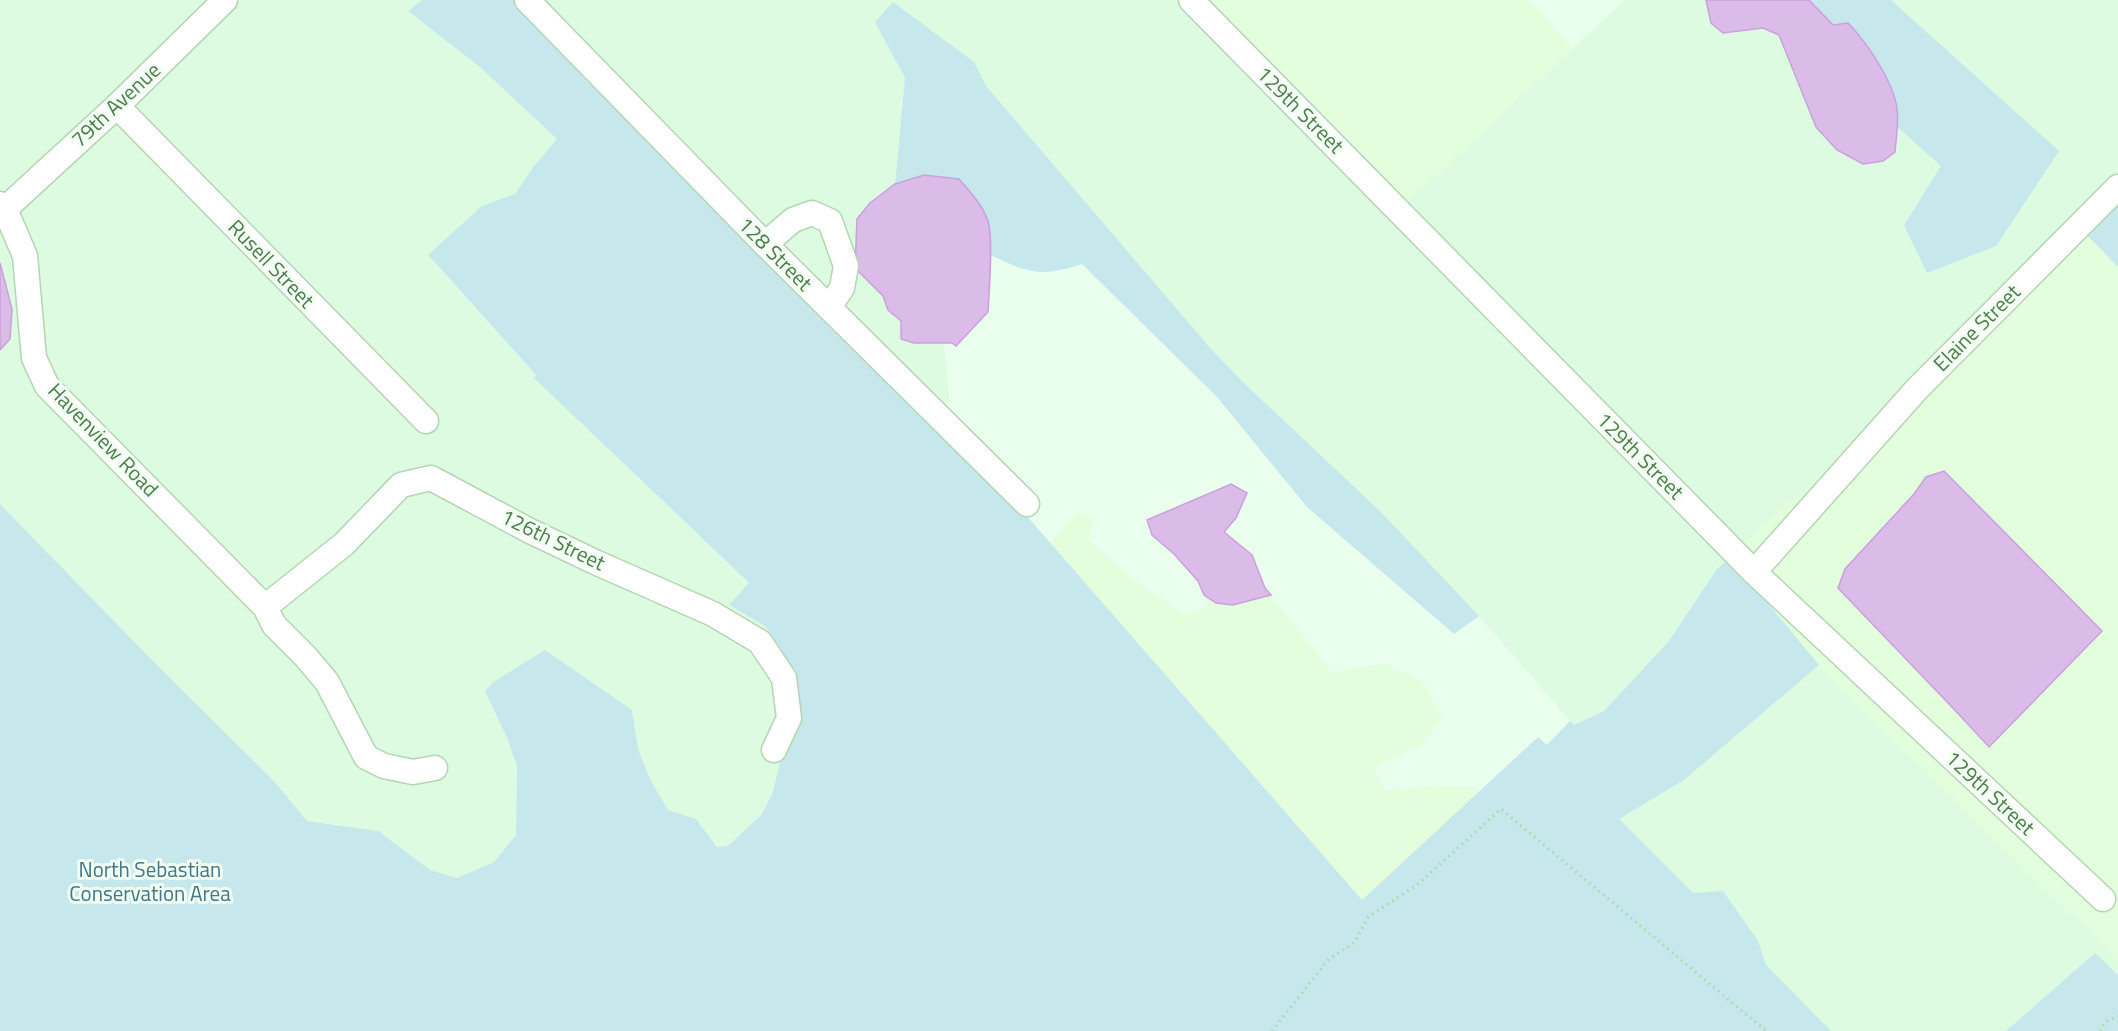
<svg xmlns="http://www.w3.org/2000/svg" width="2118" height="1031" font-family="'Titillium Web',sans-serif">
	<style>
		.residential { fill: #ddfbe0 }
		.commercial { fill: #e2fedd; fill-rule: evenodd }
		.green { fill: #c6e8ed }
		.water { fill: #dbbce9; stroke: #caa1dc; stroke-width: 1.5 }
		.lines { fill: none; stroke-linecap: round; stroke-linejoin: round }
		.minor-casing { stroke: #b4d6b3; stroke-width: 27 }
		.path { stroke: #a5dba1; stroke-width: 3; stroke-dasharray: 1.5 4.5; stroke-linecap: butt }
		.minor { stroke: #fff; stroke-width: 24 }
		.labels { text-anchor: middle; stroke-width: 6; stroke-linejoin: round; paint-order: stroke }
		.street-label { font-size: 21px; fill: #4f7b4a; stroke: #f1fff3 }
		.park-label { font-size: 21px; fill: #437787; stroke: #f1fff3 }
	</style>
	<rect width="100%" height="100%" fill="#e9feec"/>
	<g class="residential">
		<polygon points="0,0 422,0 408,11 480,67 557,139 534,166 515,194 482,206 428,256 536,376 534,378 749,584 729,606 765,626 782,650 786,676 779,767 771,794 760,820 745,844 717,847 696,819 668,810 651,781 638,749 632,710 545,651 492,683 485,691 507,738 517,766 516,835 494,862 457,878 430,870 406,852 343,825 307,821 274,781 153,661 0,504 0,350 10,339 12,309 0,263"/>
		<polygon points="530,0 1183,0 1398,210 1625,0 1706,0 1711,23 1723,33 1764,28 1779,35 1895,152 1896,126 1941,166 1904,225 2059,151 1891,0 2118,0 2118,205 1717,569 1669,641 1604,711 1574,725 1479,616 1382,513 1245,384 1212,350 986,86 973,62 875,22 905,78 895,184 870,203 857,245 855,268 883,296 888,310 901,321 914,343 944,343 949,401 938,418"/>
		<polygon points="1819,665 2118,960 2118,986 2076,1031 1788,1031 1600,898 1561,853 1684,780"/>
	</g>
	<g class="commercial">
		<polygon points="1183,0 1528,0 1573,48 1398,210"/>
		<path d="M2081 229 2118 267V960L1819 665 1730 558 1866 432ZM1926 477 1989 747 1950 705 1914 494Z"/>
		<polygon points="1080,511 1093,519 1088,540 1138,583 1185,614 1208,606 1204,595 1216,603 1233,605 1271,595 1332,673 1384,663 1423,682 1442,717 1422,745 1373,768 1384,790 1440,786 1473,787 1491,802 1377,917 1050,543"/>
	</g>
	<g class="green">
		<polygon points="422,0 530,0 971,452 1362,900 1538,737 1547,745 1570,721 1574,725 1604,711 1669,641 1717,569 1730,557 1819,665 1684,780 1619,819 1693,893 1723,891 1758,941 1766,965 1831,1031 0,1031 0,504 153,661 274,781 307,821 378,831 430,870 457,878 494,862 516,835 517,766 507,738 485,691 492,683 545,650 632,710 638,749 651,781 668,810 696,819 717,847 728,846 762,814 772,794 779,767 783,731 786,676 782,650 765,626 729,605 749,583 534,378 536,375 428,255 482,206 515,194 534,166 557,139 480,67 408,11"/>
		<polygon points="1809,0 1891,0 2059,151 1996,246 1927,273 1904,225 1941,166 1896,126 1897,108 1885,76 1862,37 1833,25"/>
		<path d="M893 2 974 62 986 86 1212 350 1245 384 1382 513 1479 616 1454 634 1307 507 1217 397 1082 264C1039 278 1030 273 990 255L988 219 924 175 895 184 905 78 875 22Z"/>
		<polygon points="2118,193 2118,267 2081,229"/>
		<polygon points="2095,953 2118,975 2118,1031 2006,1031"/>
	</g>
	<g class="water">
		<path d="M1706 0H1809L1833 25 1848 23C1867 42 1894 83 1897 109 1899 123 1896 138 1895 152L1883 161 1863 164 1837 150 1816 127 1779 35 1763 28 1723 33 1711 23Z"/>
		<path d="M924 175 959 179C969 191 981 203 987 218 994 235 989 292 988 312L956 346 952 343H914L901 339V321L888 310 883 296 855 268 857 219 870 203 895 184Z"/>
		<polygon points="0,263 12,309 10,339 0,350"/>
		<polygon points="1944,471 2102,631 1989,747 1950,705 1838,588 1845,569 1914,494 1926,477"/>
		<polygon points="1231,484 1247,493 1236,518 1224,532 1252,555 1265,588 1271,595 1233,605 1216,603 1204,595 1198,581 1174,554 1152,535 1147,520"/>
	</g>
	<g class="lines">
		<defs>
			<g id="minor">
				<polyline points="527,0 765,244 1027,504"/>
				<polyline points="1191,0 1754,572 2103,899"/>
				<polyline points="117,106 426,421"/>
				<polyline points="0,204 5,209 25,256 34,358 47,386 265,607 274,625 305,656 327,682 366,757 384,766 413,772 435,768"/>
				<polyline points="5,209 117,106 225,0"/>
				<polyline points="765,244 793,220 812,213 830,221 846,266 842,288 829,307"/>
				<polyline points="1754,572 1917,389 2118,187"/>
				<polyline points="265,607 344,544 401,485 431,478 530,531 595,562 713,614 760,642 784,678 789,718 774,750"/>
			</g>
		</defs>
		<use href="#minor" class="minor-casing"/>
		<g class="path">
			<polyline points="1272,1031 1329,959 1354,943 1368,917 1417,885 1501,809 1766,1031"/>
			<polyline points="2100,1031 2105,1022 2118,1016"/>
		</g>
		<use href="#minor" class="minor"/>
	</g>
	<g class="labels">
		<g class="street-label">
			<text transform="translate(116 105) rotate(-43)" y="7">79th Avenue</text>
			<text transform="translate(1300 110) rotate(45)" y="7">129th Street</text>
			<text transform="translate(775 254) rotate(45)" y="7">128 Street</text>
			<text transform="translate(271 264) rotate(46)" y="7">Rusell Street</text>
			<text transform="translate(1977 328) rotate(-45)" y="7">Elaine Street</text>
			<text transform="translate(103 440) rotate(46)" y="7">Havenview Road</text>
			<text transform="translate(1640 456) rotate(45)" y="7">129th Street</text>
			<text transform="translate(553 540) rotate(26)" y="7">126th Street</text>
			<text transform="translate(1990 793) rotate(43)" y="7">129th Street</text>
		</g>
		<g class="park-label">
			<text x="150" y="877">North Sebastian<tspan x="150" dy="24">Conservation Area</tspan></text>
		</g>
	</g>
</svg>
